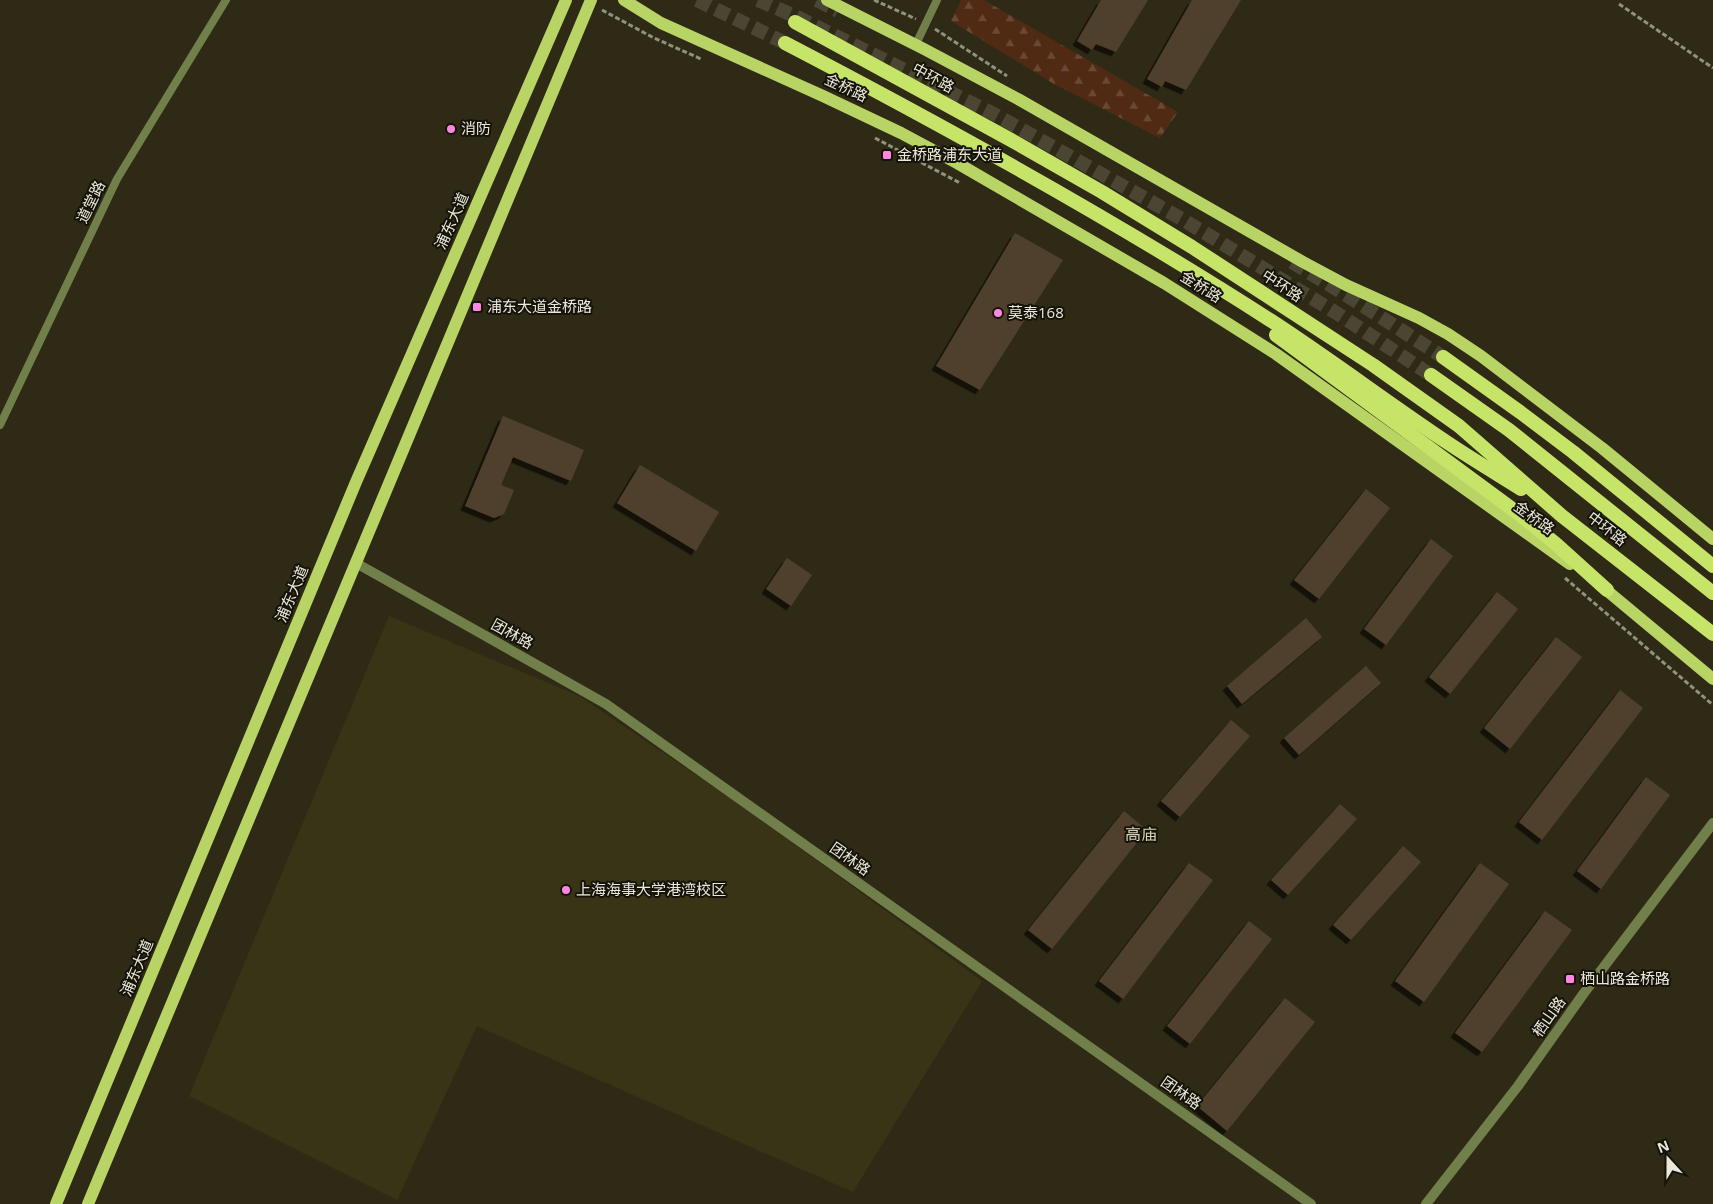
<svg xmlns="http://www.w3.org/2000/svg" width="1713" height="1204" font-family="'Open Sans','Noto Sans SC',sans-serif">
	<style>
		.built { fill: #3a3417 }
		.forest { fill: url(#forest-firs) }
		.building { fill: #50412e; filter: url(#shadow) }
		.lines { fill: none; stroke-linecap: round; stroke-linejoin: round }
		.trunk-tunnel { stroke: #4b4633; stroke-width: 14; stroke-dasharray: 14 7; stroke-linecap: butt }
		.path { stroke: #94907f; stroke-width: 3; stroke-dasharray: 5 2.5; stroke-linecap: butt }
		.service { stroke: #717f4b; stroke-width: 8 }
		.minor { stroke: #717f4b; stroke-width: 10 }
		.primary { stroke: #b8d464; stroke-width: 12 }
		.trunk { stroke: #c6e568; stroke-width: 14 }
		.poi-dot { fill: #fe86e1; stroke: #151309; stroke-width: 2 }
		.labels { text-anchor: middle; stroke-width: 4; stroke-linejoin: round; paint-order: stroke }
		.street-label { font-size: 15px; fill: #ebe8db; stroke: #151309 }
		.poi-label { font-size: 15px; fill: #ebe8db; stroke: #151309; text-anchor: start }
		.neighbourhood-label { font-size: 16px; fill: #d8d3b8; stroke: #151309 }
	</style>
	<defs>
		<pattern id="forest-firs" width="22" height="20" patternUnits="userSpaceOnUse" patternTransform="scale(1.25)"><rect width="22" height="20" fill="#502a13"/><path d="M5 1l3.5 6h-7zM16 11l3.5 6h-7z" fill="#694935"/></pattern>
		<filter id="shadow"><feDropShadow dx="-4.5" dy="4.5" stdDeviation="0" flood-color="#0009"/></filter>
	</defs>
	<rect width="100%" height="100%" fill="#2f2a15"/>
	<polygon class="built" points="389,616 579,696 732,799 982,981 853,1192 477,1026 397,1200 189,1096"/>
	<polygon class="forest" points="961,0 984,0 1178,112 1160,138 1054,84 951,21"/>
	<g class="building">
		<polygon points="1101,0 1148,0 1116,52 1096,44 1092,50 1077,41"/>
		<polygon points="1192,0 1241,0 1186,90 1165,81 1162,87 1147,79"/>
		<polygon points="1015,233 1063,260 980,390 936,366"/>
		<polygon points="503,416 584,450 571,481 513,457 501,485 514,490 504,514 494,518 465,506"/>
		<polygon points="640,465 719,512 696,551 617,503"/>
		<polygon points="1366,489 1390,508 1319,599 1294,580"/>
		<polygon points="1431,539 1453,556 1386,645 1364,629"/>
		<polygon points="787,558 812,575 791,606 766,589"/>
		<polygon points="1497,592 1518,609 1450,694 1429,677"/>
		<polygon points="1306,618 1322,637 1242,704 1227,686"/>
		<polygon points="1556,637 1582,657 1510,749 1484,728"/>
		<polygon points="1366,666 1381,683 1299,755 1284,738"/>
		<polygon points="1620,690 1643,708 1542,840 1519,822"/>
		<polygon points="1231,720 1250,736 1180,817 1161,801"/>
		<polygon points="1646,777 1670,795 1601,889 1577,871"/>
		<polygon points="1340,804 1357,819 1288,895 1271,880"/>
		<polygon points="1124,811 1147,830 1052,949 1028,930"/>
		<polygon points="1403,846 1421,862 1351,940 1333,925"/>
		<polygon points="1189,863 1213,880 1123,999 1099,981"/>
		<polygon points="1480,863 1509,884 1424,1002 1395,981"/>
		<polygon points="1545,911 1572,930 1482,1052 1455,1033"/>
		<polygon points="1249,921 1272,939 1190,1044 1167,1026"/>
		<polygon points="1285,998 1315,1022 1227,1131 1197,1106"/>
	</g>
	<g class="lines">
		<g class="trunk-tunnel">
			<polyline points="697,0 785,43"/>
			<polyline points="758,0 797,17 994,114 1182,219 1338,314 1431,375"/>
			<polyline points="817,0 838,11"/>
			<polyline points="1292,262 1351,298 1443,357"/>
		</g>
		<g class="path">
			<polyline points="874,0 916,19"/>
			<polyline points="1619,4 1713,68"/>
			<polyline points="602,10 654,38 701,59"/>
			<polyline points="935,29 1007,76"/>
			<polyline points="875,138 960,183"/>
			<polyline points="1565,578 1713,705"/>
		</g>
		<g class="service">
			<polyline points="916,44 937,0"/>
			<polyline points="0,425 117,179 226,0"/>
		</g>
		<g class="minor">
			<polyline points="356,563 606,704 1311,1204"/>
			<polyline points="1426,1204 1518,1086 1584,993 1713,823"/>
		</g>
		<g class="primary">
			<polyline points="624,0 661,23 823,96 901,133 957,163 1164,283 1276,354 1570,564"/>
			<polyline points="827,0 924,49 1018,99 1303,262 1346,285 1419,318 1448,334 1481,356 1602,448 1713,539"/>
			<polyline points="1599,584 1713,679"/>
			<polyline points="56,1204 356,482 566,0"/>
			<polyline points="88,1204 591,0"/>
		</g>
		<g class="trunk">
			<polyline points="795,22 1011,140 1102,192 1192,247 1373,365 1459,426 1562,516 1713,634"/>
			<path d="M785 43C950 129 1113 219 1270 320 1330 359 1388 403 1448 443 1472 459 1497 474 1521 489"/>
			<polyline points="1276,335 1519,514 1556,544 1607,590"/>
			<polyline points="1443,357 1520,412 1573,452 1713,566"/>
			<polyline points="1431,375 1509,430 1713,593"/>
		</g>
	</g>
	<g class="poi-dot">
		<circle cx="451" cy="129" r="5"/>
		<rect x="882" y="150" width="10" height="10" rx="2.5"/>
		<rect x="472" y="302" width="10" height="10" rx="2.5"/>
		<circle cx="998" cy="313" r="5"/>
		<circle cx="566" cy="890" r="5"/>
		<rect x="1565" y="974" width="10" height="10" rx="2.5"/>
	</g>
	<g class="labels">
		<g class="street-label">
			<text transform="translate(933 78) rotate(29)" y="5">中环路</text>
			<text transform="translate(846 88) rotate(25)" y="5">金桥路</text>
			<text transform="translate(91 202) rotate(-64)" y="5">道堂路</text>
			<text transform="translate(452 221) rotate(-66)" y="5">浦东大道</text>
			<text transform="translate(1282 286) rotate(33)" y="5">中环路</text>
			<text transform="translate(1201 287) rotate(32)" y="5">金桥路</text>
			<text transform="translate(1534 518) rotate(36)" y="5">金桥路</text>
			<text transform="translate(1607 529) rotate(38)" y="5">中环路</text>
			<text transform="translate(292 594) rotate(-67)" y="5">浦东大道</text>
			<text transform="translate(512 634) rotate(29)" y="5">团林路</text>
			<text transform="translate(850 859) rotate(35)" y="5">团林路</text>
			<text transform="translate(137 968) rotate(-67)" y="5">浦东大道</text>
			<text transform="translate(1549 1017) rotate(-55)" y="5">栖山路</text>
			<text transform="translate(1181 1093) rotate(35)" y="5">团林路</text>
		</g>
		<g class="poi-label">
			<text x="461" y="134">消防</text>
			<text x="897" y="160">金桥路浦东大道</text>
			<text x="487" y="312">浦东大道金桥路</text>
			<text x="1008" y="318">莫泰168</text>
			<text x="576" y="895">上海海事大学港湾校区</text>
			<text x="1580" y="984">栖山路金桥路</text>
		</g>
		<g class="neighbourhood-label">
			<text x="1141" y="840">高庙</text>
		</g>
	</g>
	<g transform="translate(1668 1159) rotate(339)" stroke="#151309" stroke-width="4" paint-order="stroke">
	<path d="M0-4L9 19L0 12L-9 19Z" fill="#ebe8db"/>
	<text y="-8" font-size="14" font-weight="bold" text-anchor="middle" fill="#ebe8db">N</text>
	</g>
</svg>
